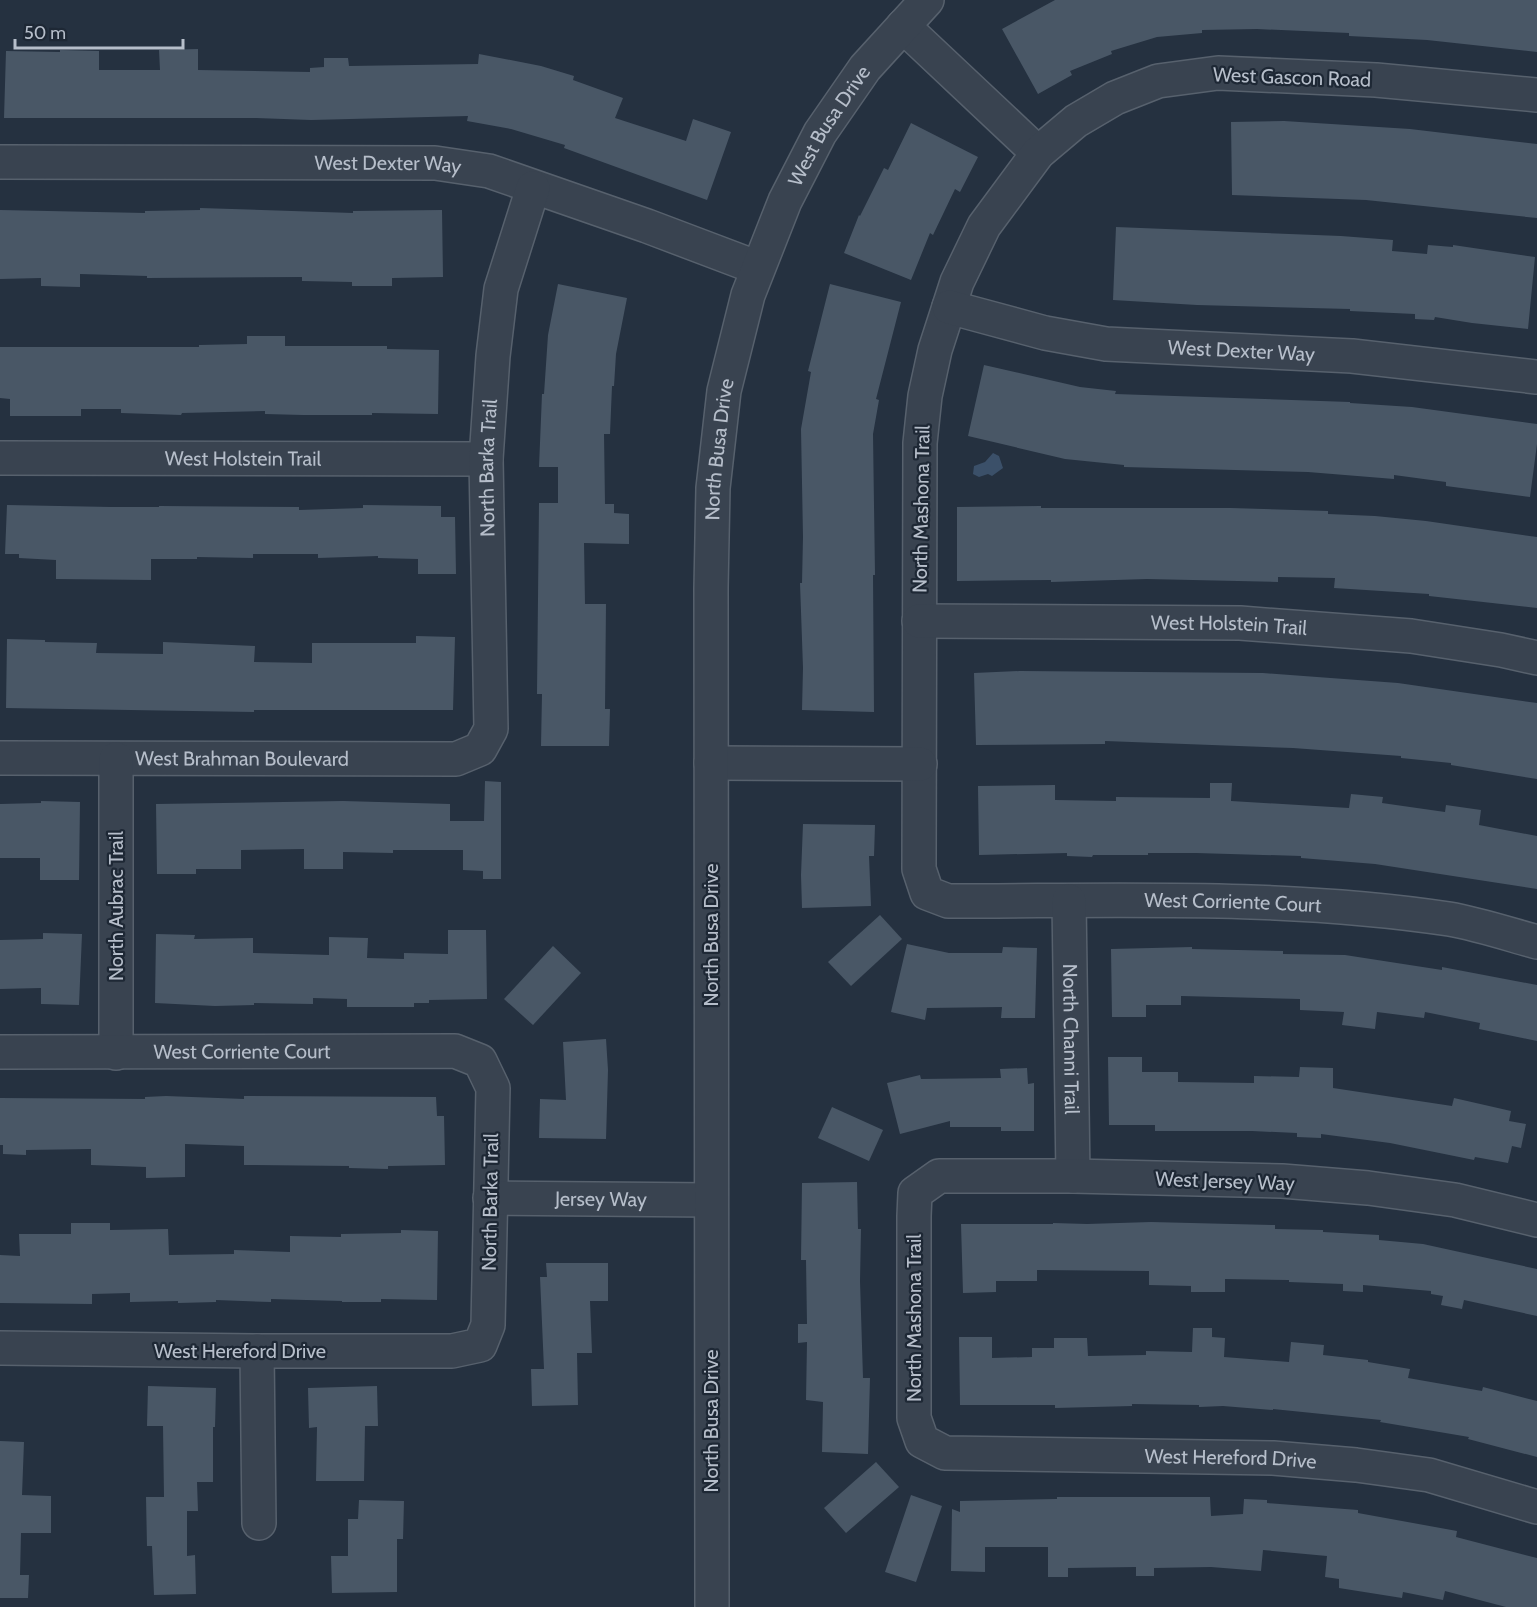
<svg xmlns="http://www.w3.org/2000/svg" width="1537" height="1607" font-family="Cabin,sans-serif">
	<style>
		.water { fill: #3b5069 }
		.building { fill: #495766 }
		.lines { fill: none; stroke-linecap: round; stroke-linejoin: round }
		.minor-casing { stroke: #57616d; stroke-width: 36 }
		.minor { stroke: #394350; stroke-width: 33 }
		.labels { text-anchor: middle; stroke-width: 4.5; stroke-linejoin: round; paint-order: stroke }
		.street-label { font-size: 20px; fill: #b6beca; stroke: #1e2835 }
	</style>
	<rect width="100%" height="100%" fill="#253140"/>
	<polygon class="water" points="993,453 999,456 1003,468 992,476 988,474 979,477 973,474 974,466 985,462"/>
	<g class="building">
		<polygon points="1055,0 1537,0 1537,52 1427,40 1349,36 1349,33 1257,29 1202,30 1202,33 1157,37 1111,51 1112,54 1070,71 1072,75 1038,94 1002,29"/>
		<polygon points="198,49 198,70 310,72 310,68 324,67 324,58 348,58 349,66 478,64 479,54 541,66 574,76 573,80 623,98 615,118 686,141 693,119 731,132 707,200 564,148 565,145 511,129 467,121 468,116 311,120 256,118 4,118 6,51 60,52 60,50 99,51 99,70 160,70 159,50"/>
		<polygon points="1284,121 1410,129 1537,144 1537,218 1366,200 1232,195 1231,122"/>
		<polygon points="911,123 978,157 960,192 955,189 933,235 930,233 911,280 844,253 859,215 860,216 884,168 888,170"/>
		<polygon points="200,208 353,213 353,211 442,210 443,277 392,278 392,286 352,286 352,282 302,281 302,277 147,278 147,276 80,274 80,287 41,286 41,278 0,279 0,210 145,213 145,211 200,210"/>
		<polygon points="1116,227 1341,236 1393,240 1392,251 1427,254 1428,245 1453,247 1453,245 1535,257 1528,329 1472,323 1435,317 1434,320 1415,319 1415,314 1350,311 1350,309 1197,305 1113,300"/>
		<polygon points="558,284 627,298 616,354 614,386 612,386 610,434 604,434 605,504 614,504 614,513 629,514 629,544 584,543 585,604 606,604 605,709 610,709 609,746 541,746 542,694 537,694 539,503 558,503 558,467 539,467 542,394 544,394 548,335"/>
		<polygon points="830,284 901,302 876,399 879,400 873,434 875,575 873,575 874,712 802,710 803,668 800,583 802,583 803,537 801,429 811,372 808,371"/>
		<polygon points="247,336 285,336 285,346 387,346 387,349 439,350 438,414 372,413 372,415 303,415 265,414 265,411 182,413 181,415 121,413 121,409 81,409 81,416 10,416 10,399 0,398 0,347 199,347 199,345 247,344"/>
		<polygon points="984,365 1080,387 1116,391 1115,394 1350,402 1350,403 1412,407 1537,424 1537,444 1530,497 1446,486 1446,482 1394,475 1394,479 1308,472 1124,467 1124,465 1065,459 968,436"/>
		<polygon points="7,505 111,507 159,507 159,506 299,507 299,510 363,508 363,505 441,506 441,517 455,517 456,574 418,574 418,559 378,558 378,556 318,558 318,554 253,554 253,558 197,557 197,559 151,559 151,580 56,579 56,560 19,558 19,554 5,554"/>
		<polygon points="1041,506 1041,508 1231,508 1328,511 1328,514 1375,516 1426,521 1537,537 1537,608 1429,596 1429,594 1334,588 1335,578 1278,577 1278,582 1147,579 1051,582 1051,580 957,581 957,507"/>
		<polygon points="416,636 455,637 453,710 254,710 254,712 6,708 7,639 45,640 45,642 97,643 96,653 163,654 163,642 255,646 254,662 312,663 312,643 416,643"/>
		<polygon points="1020,671 1263,673 1398,683 1537,703 1537,779 1451,765 1451,763 1401,758 1401,756 1293,748 1105,741 1105,744 976,745 974,673"/>
		<polygon points="485,781 501,782 501,879 483,879 483,871 463,870 463,850 393,850 393,853 343,852 343,869 304,869 304,849 241,850 241,869 196,869 196,874 157,874 156,804 343,801 450,804 450,821 484,821"/>
		<polygon points="1210,783 1232,783 1231,801 1349,808 1351,794 1383,797 1382,803 1445,812 1446,805 1481,810 1479,825 1537,836 1537,889 1375,864 1301,858 1301,856 1196,853 1148,853 1148,855 1093,855 1092,857 1067,856 1067,853 979,855 978,786 1055,785 1055,800 1116,801 1116,797 1210,798"/>
		<polygon points="41,801 80,802 79,880 40,880 40,858 0,858 0,804 41,803"/>
		<polygon points="803,824 875,825 874,856 869,856 871,906 802,908 801,875"/>
		<polygon points="880,915 902,939 851,986 828,962"/>
		<polygon points="448,930 486,930 487,999 429,1000 429,1003 414,1003 414,1007 347,1007 347,999 313,998 313,1004 254,1003 254,1005 215,1006 155,1003 156,934 195,935 194,939 253,938 253,953 329,955 329,937 368,938 367,958 404,959 404,953 448,954"/>
		<polygon points="43,933 82,934 79,1005 41,1004 41,988 0,989 0,940 43,939"/>
		<polygon points="907,944 949,953 1002,953 1003,947 1037,948 1035,1018 1001,1018 1002,1007 927,1008 925,1020 891,1012"/>
		<polygon points="553,946 581,973 533,1025 504,999"/>
		<polygon points="1192,947 1192,949 1283,951 1283,954 1345,955 1442,970 1442,967 1537,985 1537,1041 1479,1029 1480,1023 1425,1012 1424,1018 1377,1012 1375,1029 1342,1025 1344,1012 1300,1010 1300,999 1181,996 1181,1005 1146,1005 1146,1017 1112,1017 1111,949"/>
		<polygon points="606,1039 608,1070 606,1139 539,1138 540,1099 566,1100 563,1042"/>
		<polygon points="1108,1057 1142,1057 1142,1072 1178,1072 1178,1082 1254,1083 1254,1076 1299,1077 1300,1067 1333,1068 1333,1088 1452,1106 1454,1098 1511,1111 1509,1121 1526,1124 1521,1148 1512,1146 1508,1163 1475,1157 1474,1160 1390,1143 1321,1134 1321,1138 1297,1137 1297,1133 1252,1131 1155,1131 1155,1125 1109,1125"/>
		<polygon points="1027,1068 1028,1084 1034,1083 1034,1131 1001,1131 1001,1127 950,1127 950,1121 900,1134 887,1083 920,1075 921,1079 1001,1078 1000,1069"/>
		<polygon points="166,1096 244,1099 244,1096 436,1097 437,1116 444,1116 445,1165 388,1166 388,1169 349,1168 349,1166 244,1165 244,1146 185,1144 185,1177 146,1178 146,1167 91,1165 91,1149 26,1150 26,1155 3,1154 3,1145 0,1145 0,1098 145,1099 145,1097"/>
		<polygon points="832,1107 883,1130 869,1161 818,1138"/>
		<polygon points="857,1182 858,1229 861,1229 860,1281 863,1378 870,1378 868,1454 822,1452 823,1402 806,1400 807,1342 798,1343 798,1324 807,1324 806,1260 801,1260 802,1183"/>
		<polygon points="1151,1222 1275,1225 1275,1229 1323,1230 1323,1232 1379,1235 1379,1240 1423,1244 1537,1269 1537,1316 1464,1300 1462,1309 1441,1305 1443,1296 1431,1294 1431,1291 1363,1285 1363,1292 1343,1291 1343,1284 1289,1282 1289,1280 1225,1279 1225,1292 1191,1292 1191,1286 1149,1285 1149,1271 1037,1270 1037,1281 996,1281 996,1292 963,1293 961,1224 1053,1224 1053,1223 1087,1224"/>
		<polygon points="71,1223 110,1223 110,1230 168,1229 169,1255 234,1254 234,1250 290,1252 290,1236 341,1237 341,1234 401,1233 401,1230 438,1231 437,1300 381,1299 381,1302 342,1302 342,1301 271,1299 271,1302 216,1300 216,1302 178,1303 178,1301 130,1302 130,1293 92,1294 92,1304 0,1303 0,1255 20,1256 19,1234 71,1234"/>
		<polygon points="546,1263 608,1263 608,1301 590,1301 592,1353 577,1353 578,1405 532,1406 531,1369 544,1369 540,1277 547,1277"/>
		<polygon points="1193,1328 1212,1328 1212,1337 1225,1338 1224,1357 1289,1362 1291,1342 1324,1345 1323,1355 1368,1360 1368,1362 1410,1369 1408,1378 1482,1391 1483,1387 1537,1401 1537,1457 1468,1439 1469,1437 1380,1422 1381,1420 1273,1409 1273,1410 1223,1406 1199,1407 1199,1405 1132,1404 1132,1406 1055,1408 1055,1405 960,1405 959,1337 992,1337 992,1358 1032,1357 1032,1348 1054,1348 1054,1338 1087,1338 1088,1356 1146,1355 1146,1351 1192,1352"/>
		<polygon points="148,1386 216,1388 215,1427 213,1427 213,1482 197,1482 198,1511 187,1511 187,1556 195,1555 196,1594 154,1595 152,1546 147,1546 146,1497 164,1497 163,1426 147,1426"/>
		<polygon points="377,1386 378,1426 365,1426 364,1481 316,1481 317,1427 309,1428 308,1388"/>
		<polygon points="0,1441 24,1442 22,1495 51,1496 51,1533 21,1533 20,1575 29,1575 28,1598 0,1598"/>
		<polygon points="876,1462 899,1487 846,1533 824,1508"/>
		<polygon points="911,1495 942,1506 916,1582 885,1572"/>
		<polygon points="1057,1497 1210,1497 1211,1516 1243,1514 1244,1499 1267,1500 1267,1503 1358,1510 1358,1513 1457,1531 1456,1537 1537,1558 1537,1607 1506,1607 1445,1591 1443,1600 1403,1592 1402,1598 1339,1588 1339,1579 1325,1577 1327,1556 1263,1550 1261,1571 1211,1567 1154,1568 1154,1576 1136,1576 1136,1567 1068,1568 1068,1577 1048,1577 1048,1547 985,1547 985,1572 951,1571 952,1509 960,1512 960,1501 1057,1499"/>
		<polygon points="359,1500 404,1501 403,1539 397,1539 397,1592 332,1593 331,1556 348,1556 348,1519 358,1519"/>
	</g>
	<g class="lines">
		<defs>
			<g id="minor">
				<polyline points="903,26 1038,153"/>
				<path id="s1" d="M1537 95 1376 80 1218 73 1158 81 1115 98 1076 121 1038 153 984 226 957 282 935 350 925 396 920 443 919 869 927 893 948 901C1115 901 1283 894 1449 919 1478 924 1508 934 1537 942"/>
				<path id="s2" d="M0 162 435 163 489 171 647 226 758 268"/>
				<path id="s3" d="M949 307 1045 333 1106 344 1352 356 1537 377"/>
				<path id="s4" d="M0 458 486 459"/>
				<path id="s5" d="M919 621 1240 623 1411 636 1501 650 1537 658"/>
				<path id="s6" d="M0 758 456 759 480 749 491 729 486 459 493 356 501 289 533 188"/>
				<polyline points="116,759 116,1053"/>
				<polyline points="711,763 920,764"/>
				<path id="s7" d="M1069 901 1073 1176"/>
				<path id="s8" d="M0 1052 455 1051 480 1061 493 1088 488 1325 480 1345 452 1351H257L0 1348"/>
				<path id="s9" d="M490 1198 711 1200"/>
				<path id="s10" d="M1537 1220 1455 1200 1368 1188 1282 1181 1073 1176H939L915 1193 914 1216V1418L922 1441 945 1453 1273 1458 1356 1465 1429 1475 1537 1507"/>
				<polyline points="257,1351 259,1523"/>
				<path id="s11" d="M712 1607 711 588 713 488 724 391 748 295 785 201 820 133 865 68 927 0"/>
			</g>
		</defs>
		<use href="#minor" class="minor-casing"/>
		<use href="#minor" class="minor"/>
	</g>
	<g class="labels">
		<g class="street-label">
			<text transform="translate(1292 77) rotate(2)" y="7">West Gascon Road</text>
			<text dy="7" stroke="none"><textPath href="#s11" startOffset="1504">West Busa Drive</textPath></text>
			<text dy="7" stroke="none"><textPath href="#s2" startOffset="388">West Dexter Way</textPath></text>
			<text dy="7" stroke="none"><textPath href="#s3" startOffset="297">West Dexter Way</textPath></text>
			<text dy="7" stroke="none"><textPath href="#s11" startOffset="1158">North Busa Drive</textPath></text>
			<text dy="7" stroke="none"><textPath href="#s4" startOffset="243">West Holstein Trail</textPath></text>
			<text dy="7" stroke="none"><textPath href="#s6" startOffset="766">North Barka Trail</textPath></text>
			<text transform="translate(921 509) rotate(-89)" y="7">North Mashona Trail</text>
			<text dy="7" stroke="none"><textPath href="#s5" startOffset="310">West Holstein Trail</textPath></text>
			<text dy="7" stroke="none"><textPath href="#s6" startOffset="242">West Brahman Boulevard</textPath></text>
			<text dy="7" stroke="none"><textPath href="#s1" startOffset="1599">West Corriente Court</textPath></text>
			<text transform="translate(116 906) rotate(-90)" y="7">North Aubrac Trail</text>
			<text transform="translate(711 935) rotate(-90)" y="7">North Busa Drive</text>
			<text dy="7" stroke="none"><textPath href="#s7" startOffset="138">North Channi Trail</textPath></text>
			<text dy="7" stroke="none"><textPath href="#s8" startOffset="242">West Corriente Court</textPath></text>
			<text transform="translate(1225 1181) rotate(2)" y="7">West Jersey Way</text>
			<text dy="7" stroke="none"><textPath href="#s9" startOffset="111">Jersey Way</textPath></text>
			<text transform="translate(490 1202) rotate(-89)" y="7">North Barka Trail</text>
			<text transform="translate(914 1318) rotate(-90)" y="7">North Mashona Trail</text>
			<text x="240" y="1358">West Hereford Drive</text>
			<text transform="translate(711 1421) rotate(-90)" y="7">North Busa Drive</text>
			<text dy="7" stroke="none"><textPath href="#s10" startOffset="1192">West Hereford Drive</textPath></text>
		</g>
	</g>
	<path d="M15 39v9h168v-9" fill="none" stroke="#b6beca" stroke-width="3"/>
	<text x="24" y="39" font-size="18" fill="#b6beca" stroke="#1e2835" stroke-width="4.5" paint-order="stroke">50 m</text>
</svg>
